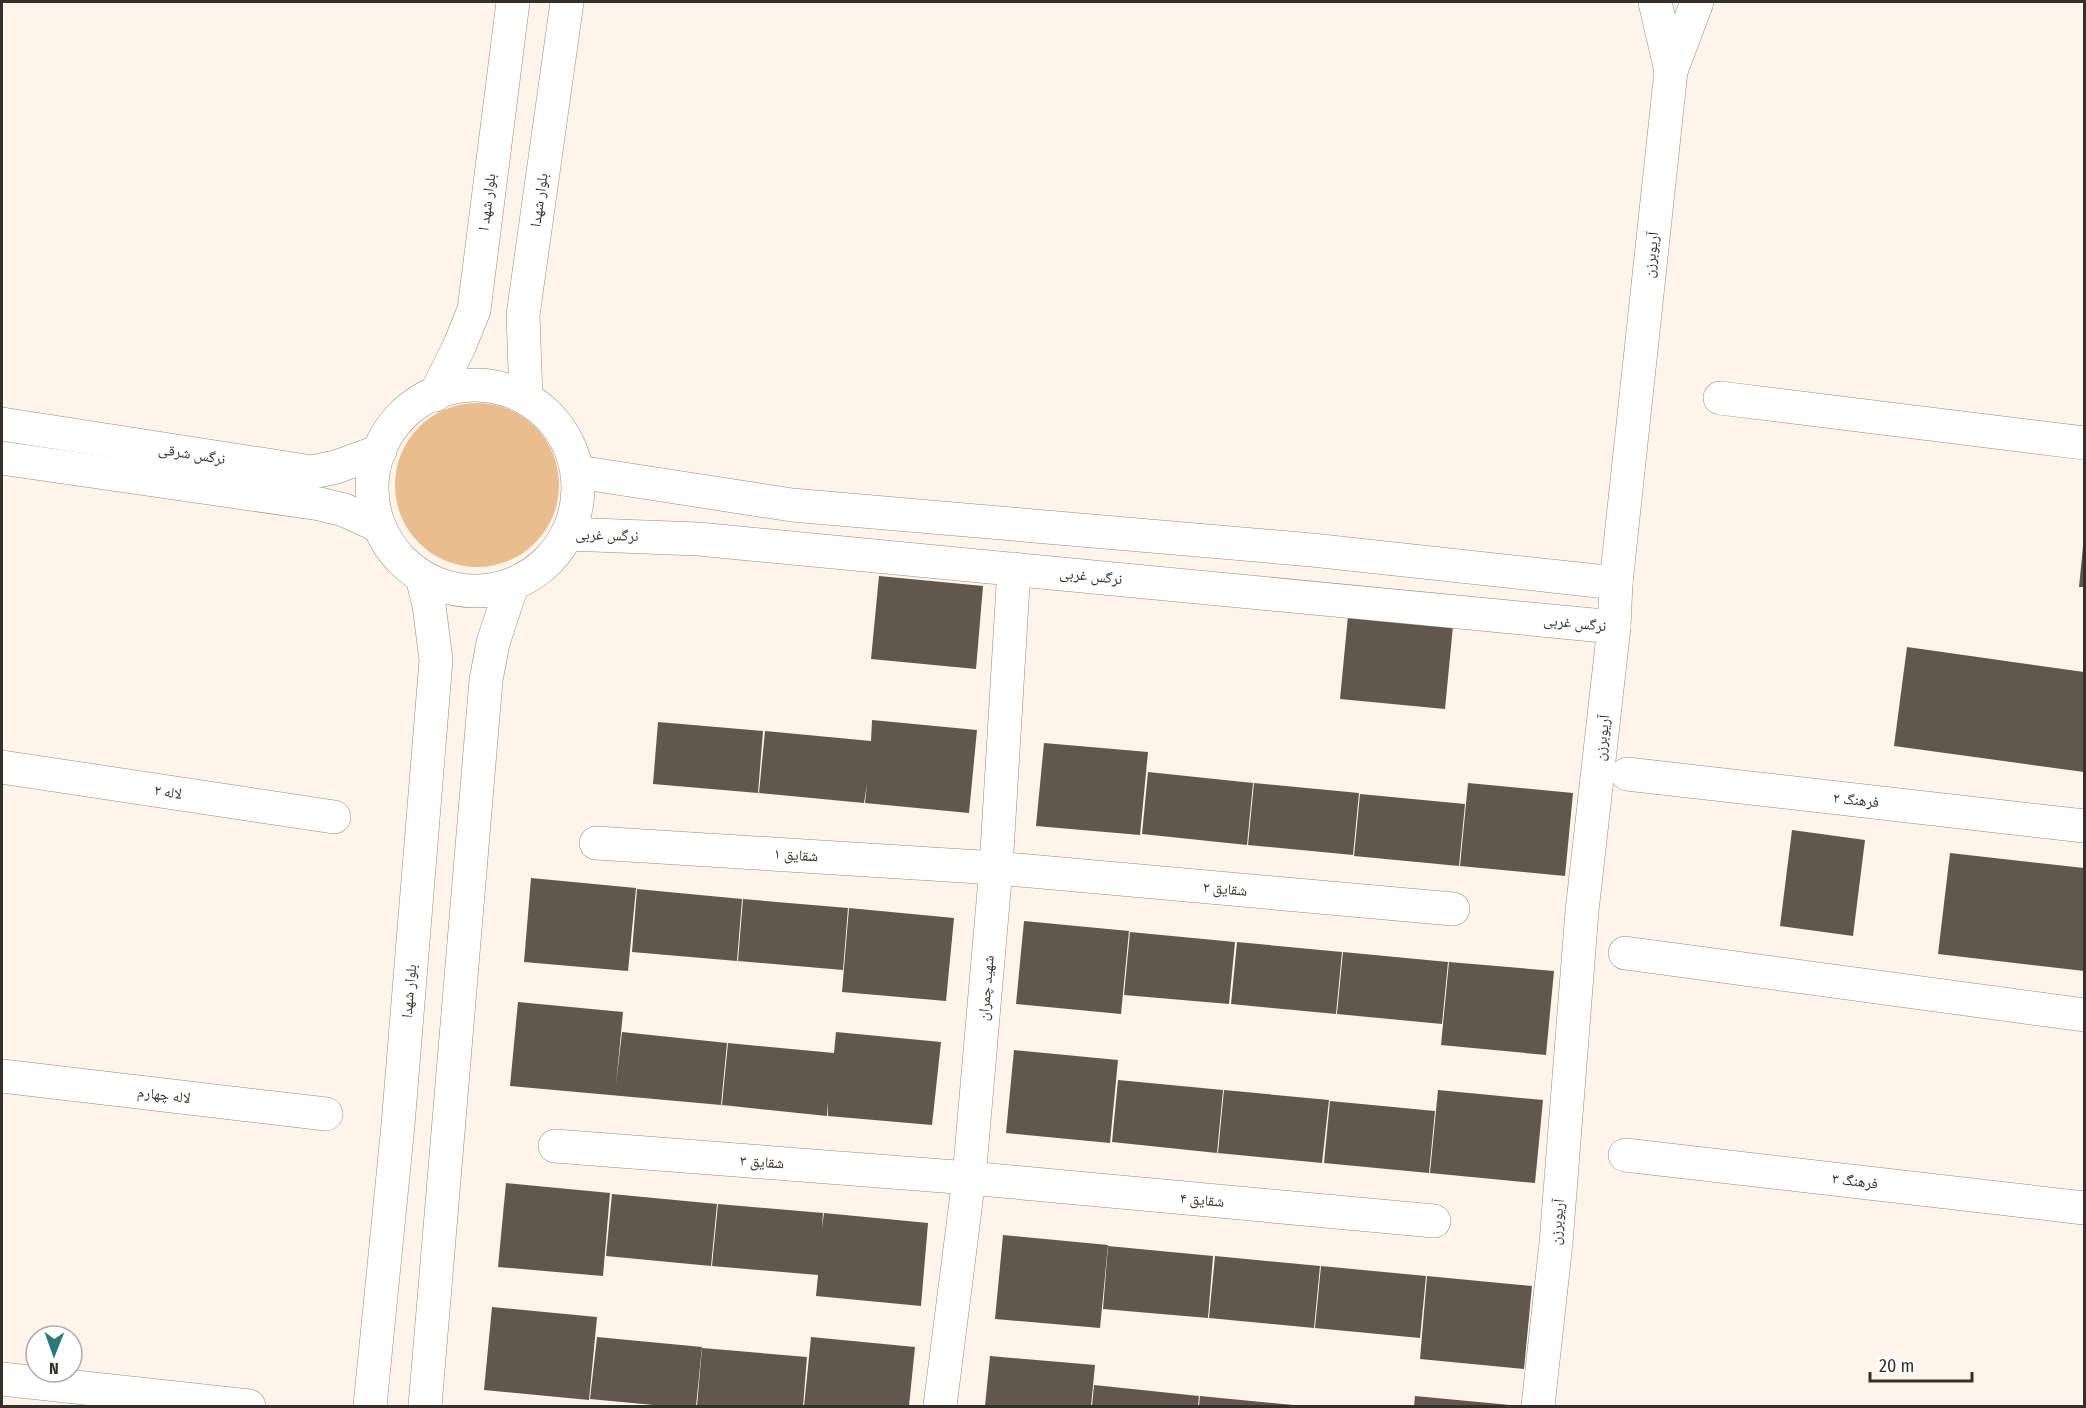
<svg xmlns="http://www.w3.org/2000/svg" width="2086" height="1408" font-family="'Fira Sans Condensed','Noto Naskh Arabic',sans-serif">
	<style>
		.green { fill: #eabd8f }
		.building { fill: #62574d }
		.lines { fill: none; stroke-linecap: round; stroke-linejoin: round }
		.street-casing { stroke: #968a7f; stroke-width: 34 }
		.secondary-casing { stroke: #968a7f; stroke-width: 34 }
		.street { stroke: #fff; stroke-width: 33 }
		.secondary { stroke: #fff; stroke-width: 33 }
		.labels { text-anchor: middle; stroke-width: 6; stroke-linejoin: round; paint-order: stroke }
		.street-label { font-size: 15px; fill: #35302b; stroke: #fff }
	</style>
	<rect width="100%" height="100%" fill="#fef4ea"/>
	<circle class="green" cx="477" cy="485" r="82"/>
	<g class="building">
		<polygon points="2083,546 2084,547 2084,587 2079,587"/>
		<polygon points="879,576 983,586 976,669 871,659"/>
		<polygon points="1348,616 1453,626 1445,709 1340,699"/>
		<polygon points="1907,647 2084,672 2084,772 1894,746"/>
		<polygon points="872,720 977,730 969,813 865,803 867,784 864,803 759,793 765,731 871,741"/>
		<polygon points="658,722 763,731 758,793 653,784"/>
		<polygon points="1044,743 1148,752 1140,835 1036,826"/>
		<polygon points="1148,772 1253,783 1247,845 1142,834"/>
		<polygon points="1254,783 1359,793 1353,855 1248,845"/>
		<polygon points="1468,783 1573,793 1565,876 1460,866"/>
		<polygon points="1360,794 1465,804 1459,866 1354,856"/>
		<polygon points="1792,830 1865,840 1853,936 1780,926"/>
		<polygon points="1950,853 2084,868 2084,971 1938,954"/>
		<polygon points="531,878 636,888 628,971 524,962"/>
		<polygon points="637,889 742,899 737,961 632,952"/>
		<polygon points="743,899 848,908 843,970 738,961"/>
		<polygon points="849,908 954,918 946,1001 842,992"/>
		<polygon points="1024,921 1129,931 1121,1014 1016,1004"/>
		<polygon points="1130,932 1235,942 1229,1004 1124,995"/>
		<polygon points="1237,942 1342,952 1336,1014 1231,1004"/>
		<polygon points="1343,952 1448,962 1442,1024 1337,1014"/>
		<polygon points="1449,962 1554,971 1546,1055 1441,1045"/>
		<polygon points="518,1002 623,1012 616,1085 622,1032 727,1043 721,1105 510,1086"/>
		<polygon points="836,1032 941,1042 932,1125 828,1116 828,1102 827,1116 722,1105 728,1043 834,1053"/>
		<polygon points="1014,1050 1118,1060 1110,1143 1006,1133"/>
		<polygon points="1118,1080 1223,1090 1217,1153 1112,1142"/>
		<polygon points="1224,1090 1329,1100 1322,1163 1218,1153"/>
		<polygon points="1438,1090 1543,1100 1535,1183 1430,1173"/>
		<polygon points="1330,1101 1435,1111 1429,1173 1324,1163"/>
		<polygon points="506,1183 610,1193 603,1276 498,1267"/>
		<polygon points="612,1194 717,1204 711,1266 606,1256"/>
		<polygon points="718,1204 823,1213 822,1228 824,1213 928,1223 921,1306 816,1296 818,1275 712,1266"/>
		<polygon points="1003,1235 1108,1245 1100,1328 995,1319"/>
		<polygon points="1108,1246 1213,1256 1208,1318 1103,1309"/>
		<polygon points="1215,1256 1320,1266 1314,1328 1209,1318"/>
		<polygon points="1321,1266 1426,1276 1420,1338 1315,1328"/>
		<polygon points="1427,1276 1532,1286 1524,1369 1420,1359"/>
		<polygon points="492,1307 597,1317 589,1400 484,1390"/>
		<polygon points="597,1337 702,1347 696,1406 664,1406 590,1399"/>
		<polygon points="811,1337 915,1347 909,1406 804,1406"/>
		<polygon points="702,1348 807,1357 803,1406 697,1406"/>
		<polygon points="990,1356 1095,1365 1091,1406 985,1406"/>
		<polygon points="1094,1385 1199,1396 1198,1406 1092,1406"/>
		<polygon points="1200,1396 1294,1405 1294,1406 1199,1406"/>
		<polygon points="1415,1396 1510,1405 1510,1406 1414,1406"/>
	</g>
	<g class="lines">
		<defs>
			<g id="street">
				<polyline points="1655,2 1671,71"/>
				<polyline points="1720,398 2084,443"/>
				<polyline points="2,767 334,817"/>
				<polyline points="1627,774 2084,826"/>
				<polyline points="596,843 996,868 1453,909"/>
				<polyline points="1625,953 2084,1015"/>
				<polyline points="2,1076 326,1114"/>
				<polyline points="555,1146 969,1178 1434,1221"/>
				<polyline points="1625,1155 2084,1208"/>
				<polyline points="2,1379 249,1406"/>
				<polyline points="940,1406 969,1178 996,868 1014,569"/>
				<polyline points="1538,1406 1556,1243 1582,911 1614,627 1616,583 1671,71 1697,2"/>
			</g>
			<g id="secondary">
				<circle cx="475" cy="488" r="103"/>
				<polyline points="435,395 459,347 474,310 513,2"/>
				<polyline points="526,398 523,315 567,2"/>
				<polyline points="2,424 312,472 336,467 380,451"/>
				<polyline points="2,458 320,504 344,510 379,526"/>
				<polyline points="578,472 792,505 1312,550 1616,583"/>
				<polyline points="567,534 698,539 1614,627"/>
				<polyline points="370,1406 398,1125 436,660 429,605 422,577"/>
				<polyline points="425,1406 486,680 493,643 512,585"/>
			</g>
		</defs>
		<use href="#street" class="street-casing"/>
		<use href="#secondary" class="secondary-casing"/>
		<use href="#street" class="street"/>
		<use href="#secondary" class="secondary"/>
	</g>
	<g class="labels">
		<g class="street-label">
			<text transform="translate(539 200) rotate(-82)" y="5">بلوار شهدا</text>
			<text transform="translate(487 202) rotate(-83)" y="5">بلوار شهد ا</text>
			<text transform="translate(1651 255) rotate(-84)" y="5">آریوبرزن</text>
			<text transform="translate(192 454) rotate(9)" y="5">نرگس شرقی</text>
			<text transform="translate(607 535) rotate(2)" y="5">نرگس غربی</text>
			<text transform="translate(1091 576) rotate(6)" y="5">نرگس غربی</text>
			<text transform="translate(1575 623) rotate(6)" y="5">نرگس غربی</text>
			<text transform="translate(1602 738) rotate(-84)" y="5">آریوبرزن</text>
			<text transform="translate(168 792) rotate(9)" y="5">لاله ۲</text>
			<text transform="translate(1856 800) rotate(6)" y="5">فرهنگ ۲</text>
			<text transform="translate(796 855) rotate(4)" y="5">شقایق ۱</text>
			<text transform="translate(1225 889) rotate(5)" y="5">شقایق ۲</text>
			<text transform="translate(986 988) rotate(-85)" y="5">شهید چمران</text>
			<text transform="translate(409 991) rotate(-85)" y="5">بلوار شهدا</text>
			<text transform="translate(164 1095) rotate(7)" y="5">لاله چهارم</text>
			<text transform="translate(762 1162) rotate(4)" y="5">شقایق ۳</text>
			<text transform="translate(1855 1181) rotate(7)" y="5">فرهنگ ۳</text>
			<text transform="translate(1202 1200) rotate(5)" y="5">شقایق ۴</text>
			<text transform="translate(1557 1222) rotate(-85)" y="5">آریوبرزن</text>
		</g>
	</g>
	<rect width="2086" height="1408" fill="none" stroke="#35302b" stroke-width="6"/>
	<g transform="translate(54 1354) rotate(181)"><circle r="28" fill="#ffffff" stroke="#aeacaa" stroke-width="1.5"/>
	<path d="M0-4.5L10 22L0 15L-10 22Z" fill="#2e7878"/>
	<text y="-9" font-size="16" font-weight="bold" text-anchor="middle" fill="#35302b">N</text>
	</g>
	<path d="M1870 1372v9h102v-9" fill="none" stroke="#35302b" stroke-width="3"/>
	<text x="1879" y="1372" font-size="18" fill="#35302b" stroke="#ffffff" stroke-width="4.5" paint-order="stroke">20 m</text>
</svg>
